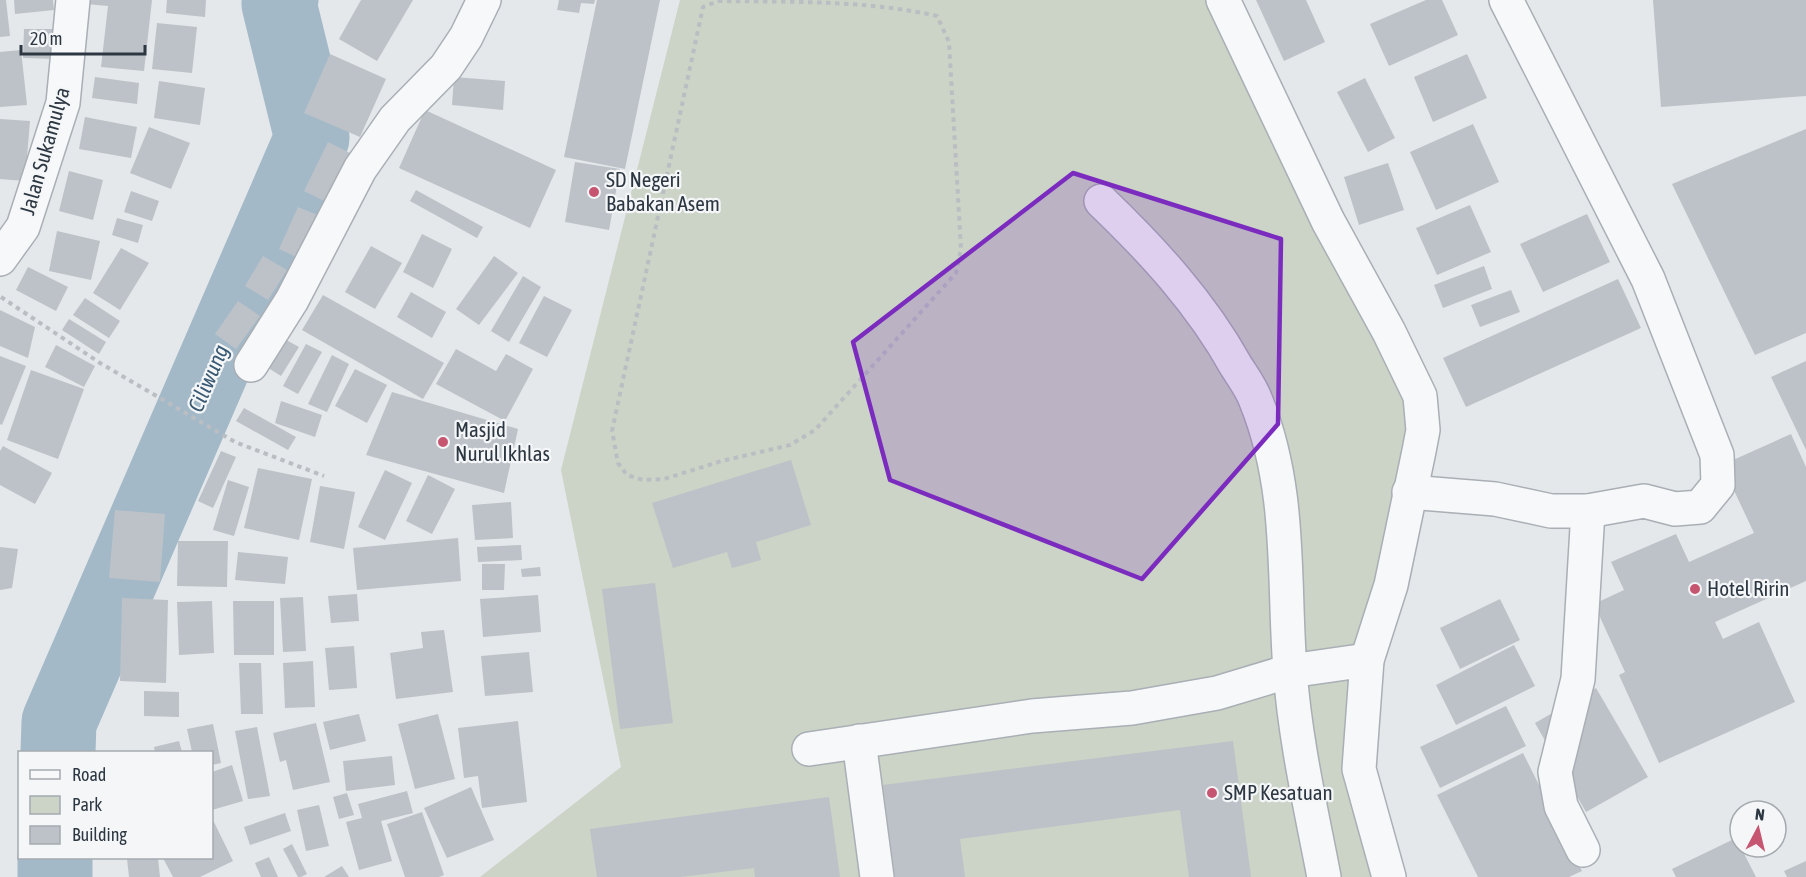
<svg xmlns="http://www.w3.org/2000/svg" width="1806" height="877" font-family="'Asap Condensed',sans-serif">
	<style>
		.green { fill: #cbd4c6 }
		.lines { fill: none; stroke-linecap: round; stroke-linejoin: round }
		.river { stroke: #a3b9c8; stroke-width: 75 }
		.building { fill: #bcc2c8 }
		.minor-casing { stroke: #a9afb5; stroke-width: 36 }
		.path { stroke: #babec3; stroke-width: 4; stroke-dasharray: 4.5 4.5; stroke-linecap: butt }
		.minor { stroke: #f7f8fa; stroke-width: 33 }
		.marked { fill: #7b2cbf; fill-opacity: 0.2; stroke: #7b2cbf; stroke-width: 4.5; stroke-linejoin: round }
		.poi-dot { fill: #c55571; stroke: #f4f6f8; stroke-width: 2 }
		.labels { text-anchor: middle; stroke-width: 4.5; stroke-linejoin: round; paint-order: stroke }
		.street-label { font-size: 21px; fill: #2d3742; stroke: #f4f6f8 }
		.poi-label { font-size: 21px; fill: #2d3742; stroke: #f4f6f8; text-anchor: start }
		.water-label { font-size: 22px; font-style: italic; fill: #3a5a73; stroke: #f4f6f8 }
	</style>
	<rect width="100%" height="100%" fill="#e4e8eb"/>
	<polygon class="green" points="680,0 1223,0 1420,396 1359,769 1389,877 480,877 621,767 561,470"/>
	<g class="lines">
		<g class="river">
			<polyline points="58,752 59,722 312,138 279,4 281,0"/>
			<polyline points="55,877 55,858"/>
		</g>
	</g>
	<g class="building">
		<polygon points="0,0 6,0 10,36 0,37"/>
		<polygon points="14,0 53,0 54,10 15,14"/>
		<polygon points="87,0 152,0 144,71 101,67 108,6 86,4"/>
		<polygon points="167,0 206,0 205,17 166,13"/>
		<polygon points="361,0 413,0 377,61 339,39"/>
		<polygon points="559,0 595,0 594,4 581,3 579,13 557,10"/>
		<polygon points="597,0 660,0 625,169 564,157"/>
		<polygon points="1256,0 1306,0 1325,42 1284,61"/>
		<polygon points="1426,0 1442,0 1458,35 1389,66 1370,24"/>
		<polygon points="1653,0 1806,0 1806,96 1661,107"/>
		<polygon points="157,23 197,27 192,73 152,69"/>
		<polygon points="24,29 58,29 57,59 23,58"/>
		<polygon points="21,50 27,105 0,107 0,52"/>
		<polygon points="330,54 386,79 360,137 304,113"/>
		<polygon points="1467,54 1487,98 1433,122 1414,77"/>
		<polygon points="95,77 139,83 137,104 92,98"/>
		<polygon points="454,77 505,81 503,110 452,105"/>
		<polygon points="1365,78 1395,138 1368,152 1337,92"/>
		<polygon points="159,81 205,88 200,125 154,118"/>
		<polygon points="425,110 556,170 530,228 399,168"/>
		<polygon points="85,117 137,127 131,158 79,149"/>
		<polygon points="0,119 30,121 25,181 0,179"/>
		<polygon points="1473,124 1499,182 1436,210 1410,152"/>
		<polygon points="149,127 190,143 171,189 130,173"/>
		<polygon points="1806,129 1806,333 1755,355 1672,184"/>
		<polygon points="328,142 354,155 330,204 304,191"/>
		<polygon points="575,162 620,169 609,230 565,222"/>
		<polygon points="1388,163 1404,210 1359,225 1344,177"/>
		<polygon points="69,171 103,180 93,220 59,211"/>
		<polygon points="416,190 483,227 477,238 410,201"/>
		<polygon points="131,191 159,201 152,221 124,212"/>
		<polygon points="1470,205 1491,252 1437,275 1416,228"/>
		<polygon points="298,207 320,216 301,259 279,249"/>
		<polygon points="1587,214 1610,262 1543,292 1520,244"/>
		<polygon points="117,218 143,225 138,243 112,235"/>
		<polygon points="57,231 100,241 91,280 49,271"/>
		<polygon points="422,234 452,249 433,288 403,272"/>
		<polygon points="371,246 402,263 375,309 345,292"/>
		<polygon points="121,248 149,263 120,310 93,293"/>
		<polygon points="263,256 287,270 268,300 245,286"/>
		<polygon points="494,256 518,273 479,325 456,309"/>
		<polygon points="1484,266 1492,289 1443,308 1434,285"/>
		<polygon points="28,267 68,287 56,311 16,290"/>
		<polygon points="523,276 541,287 509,342 491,331"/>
		<polygon points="1618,279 1641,328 1466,407 1443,358"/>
		<polygon points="1511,290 1520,312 1480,327 1471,305"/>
		<polygon points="411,292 446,312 432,338 397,317"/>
		<polygon points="323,295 444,363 423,399 302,330"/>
		<polygon points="544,296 572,310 547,357 519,343"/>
		<polygon points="85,298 120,321 109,338 73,315"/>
		<polygon points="238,301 260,316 236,349 215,334"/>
		<polygon points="0,310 35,327 28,358 0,346"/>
		<polygon points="69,319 106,342 99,354 62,330"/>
		<polygon points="279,336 299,347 281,376 262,364"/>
		<polygon points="306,344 322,352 298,394 283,386"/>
		<polygon points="56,345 95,366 84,387 45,367"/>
		<polygon points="456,349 496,371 506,354 533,369 505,421 436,384"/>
		<polygon points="332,355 349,364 327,412 308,404"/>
		<polygon points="0,356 26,366 2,425 0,424"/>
		<polygon points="1806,361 1806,450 1771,377"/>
		<polygon points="355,369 387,385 367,423 335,406"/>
		<polygon points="31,370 84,389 58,459 7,440"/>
		<polygon points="392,392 518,429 504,493 366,455"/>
		<polygon points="281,401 322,415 315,437 275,423"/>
		<polygon points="244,408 296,437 288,450 236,421"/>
		<polygon points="1791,434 1806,467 1806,581 1715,622 1723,639 1759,622 1795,702 1659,763 1619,675 1625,672 1594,604 1624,590 1611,562 1676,534 1689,562 1754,533 1722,465"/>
		<polygon points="3,446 52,473 35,504 0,485 0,451"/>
		<polygon points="221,451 236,457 213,508 198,501"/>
		<polygon points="791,460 811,525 756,542 761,560 732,568 727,552 673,568 652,503"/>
		<polygon points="258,468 312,479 299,540 244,528"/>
		<polygon points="385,470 412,483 385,540 358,527"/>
		<polygon points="428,475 455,489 432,534 406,521"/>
		<polygon points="228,480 249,487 234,536 213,530"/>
		<polygon points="320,486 355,492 344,549 310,542"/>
		<polygon points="511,502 513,538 475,540 472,505"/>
		<polygon points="115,510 165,514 160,582 109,578"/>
		<polygon points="458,538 461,581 357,590 353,548"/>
		<polygon points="178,541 228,541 227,587 177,586"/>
		<polygon points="521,545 522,560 478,562 477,547"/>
		<polygon points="0,547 18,549 12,588 0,590"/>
		<polygon points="238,552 288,557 285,584 235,580"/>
		<polygon points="482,564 505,564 504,590 482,590"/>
		<polygon points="540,567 541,576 522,577 521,569"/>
		<polygon points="655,583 673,723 620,729 602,589"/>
		<polygon points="357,594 359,621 331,623 328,596"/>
		<polygon points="538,595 541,632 483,637 480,599"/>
		<polygon points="303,597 306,651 283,652 280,598"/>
		<polygon points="122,598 168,600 166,683 120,681"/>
		<polygon points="1500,599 1520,640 1460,669 1440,628"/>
		<polygon points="212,601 214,653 179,655 177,602"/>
		<polygon points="233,601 274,601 274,655 234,655"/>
		<polygon points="444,630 453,692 396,699 390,653 423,648 421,632"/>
		<polygon points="1514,645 1535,686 1456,725 1436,685"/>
		<polygon points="354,646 357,688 329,690 325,648"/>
		<polygon points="529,652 533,692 485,696 481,656"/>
		<polygon points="313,661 315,707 285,708 283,663"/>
		<polygon points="239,663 261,663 263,714 241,714"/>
		<polygon points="1596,688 1648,777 1586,812 1535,723"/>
		<polygon points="144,691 179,692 179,717 144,716"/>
		<polygon points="1506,706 1526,746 1440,788 1420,747"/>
		<polygon points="359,714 366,741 330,750 323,722"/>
		<polygon points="438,714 455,779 415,789 398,724"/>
		<polygon points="518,721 527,802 482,808 478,776 464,778 458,728"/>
		<polygon points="316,723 330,782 293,790 286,760 280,762 273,733"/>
		<polygon points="213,724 221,763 212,765 212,752 192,752 187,729"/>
		<polygon points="257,727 270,796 248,799 235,731"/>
		<polygon points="179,741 182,752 155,752 154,747"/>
		<polygon points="1233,741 1251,877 1189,877 1180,810 960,839 965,877 895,877 883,785"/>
		<polygon points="1523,753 1582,871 1569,877 1478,877 1437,795"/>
		<polygon points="392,756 395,785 346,791 343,761"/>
		<polygon points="232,765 243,801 212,810 212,772"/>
		<polygon points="471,787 494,840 447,858 424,808"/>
		<polygon points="407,791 413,813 381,821 392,861 359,870 346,822 362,818 358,804"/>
		<polygon points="347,793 354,815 339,819 333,797"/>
		<polygon points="829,797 840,877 755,877 754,868 680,877 597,877 590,829"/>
		<polygon points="319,805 329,846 306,851 297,810"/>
		<polygon points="422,812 444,875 439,877 405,877 387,824"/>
		<polygon points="285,813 291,831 250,845 244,827"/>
		<polygon points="212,818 233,861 200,877 173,877 163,858 212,858"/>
		<polygon points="1736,838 1756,877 1676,877 1672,869"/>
		<polygon points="292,844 307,874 301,877 298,877 283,849"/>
		<polygon points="269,857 278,877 261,877 255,863"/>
		<polygon points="158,858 160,877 129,877 127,859"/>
		<polygon points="1806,861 1806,877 1787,877 1784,871"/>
		<polygon points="342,866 349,877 324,877"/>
	</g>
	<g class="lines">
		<defs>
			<g id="minor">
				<polyline points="1223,0 1328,221 1389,332 1420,396 1423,430 1419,451 1391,585 1367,660 1359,769 1389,877"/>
				<path d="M1101 201C1153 251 1201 303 1236 366 1243 377 1252 389 1256 401 1292 490 1283 578 1290 670 1295 740 1311 809 1324 877"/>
				<polyline points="0,259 23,227 63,103 73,0"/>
				<polyline points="251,365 292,300 360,169 395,119 446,67 466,37 484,0"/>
				<polyline points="1409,492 1495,499 1551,511 1588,511 1644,501 1675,509 1700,507 1718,485 1717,455 1648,279 1506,0"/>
				<polyline points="859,741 877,877"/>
				<polyline points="809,749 1032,716 1132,708 1217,693 1290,671 1367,660"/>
				<polyline points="1583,850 1561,806 1555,772 1578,679 1588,511"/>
			</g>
		</defs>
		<use href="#minor" class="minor-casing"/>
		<g class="path">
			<path d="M718 1C790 2 867 0 937 16L949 42 961 249 956 273 815 430 790 445 722 461 664 479 643 480 627 475 618 463 612 431 703 7Z"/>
			<polyline points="1,297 100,363 235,442 324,476"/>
		</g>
		<use href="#minor" class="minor"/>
	</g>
	<path class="marked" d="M1073 173 1281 239 1278 424 1142 579 890 480 853 342Z"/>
	<g class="poi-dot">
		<circle cx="594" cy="192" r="6"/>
		<circle cx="443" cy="442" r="6"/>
		<circle cx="1695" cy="589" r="6"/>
		<circle cx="1212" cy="793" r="6"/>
	</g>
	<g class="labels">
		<g class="street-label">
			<text transform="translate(45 151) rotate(-74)" y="7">Jalan Sukamulya</text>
		</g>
		<g class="poi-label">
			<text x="606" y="187">SD Negeri<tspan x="606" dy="24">Babakan Asem</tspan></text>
			<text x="455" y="437">Masjid<tspan x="455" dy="24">Nurul Ikhlas</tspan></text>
			<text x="1707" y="596">Hotel Ririn</text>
			<text x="1224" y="800">SMP Kesatuan</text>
		</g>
		<g class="water-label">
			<text transform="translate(208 378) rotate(-67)" y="8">Ciliwung</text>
		</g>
	</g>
	<rect x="18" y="751" width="195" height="108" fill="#f4f6f8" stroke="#a4aaaf" stroke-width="1.5"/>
	<rect x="30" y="770" width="30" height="9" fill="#f7f8fa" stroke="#a4aaaf" stroke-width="1.5"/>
	<text x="72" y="781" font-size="18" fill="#2d3742">Road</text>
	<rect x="30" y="796" width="30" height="18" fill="#cbd4c6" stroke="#a4aaaf" stroke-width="1.5"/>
	<text x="72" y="811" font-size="18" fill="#2d3742">Park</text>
	<rect x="30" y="826" width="30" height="18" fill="#bcc2c8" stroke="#a4aaaf" stroke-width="1.5"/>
	<text x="72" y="841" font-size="18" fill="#2d3742">Building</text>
	<g transform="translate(1758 829) rotate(7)"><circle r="28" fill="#f4f6f8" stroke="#a4aaaf" stroke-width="1.5"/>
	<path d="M0-4.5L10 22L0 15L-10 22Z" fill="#c55571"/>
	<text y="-9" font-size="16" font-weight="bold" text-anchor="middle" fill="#2d3742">N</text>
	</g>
	<path d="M21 45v9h124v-9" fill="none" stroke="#2d3742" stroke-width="3"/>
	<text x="30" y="45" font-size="18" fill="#2d3742" stroke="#f4f6f8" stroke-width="4.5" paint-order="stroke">20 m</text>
</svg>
